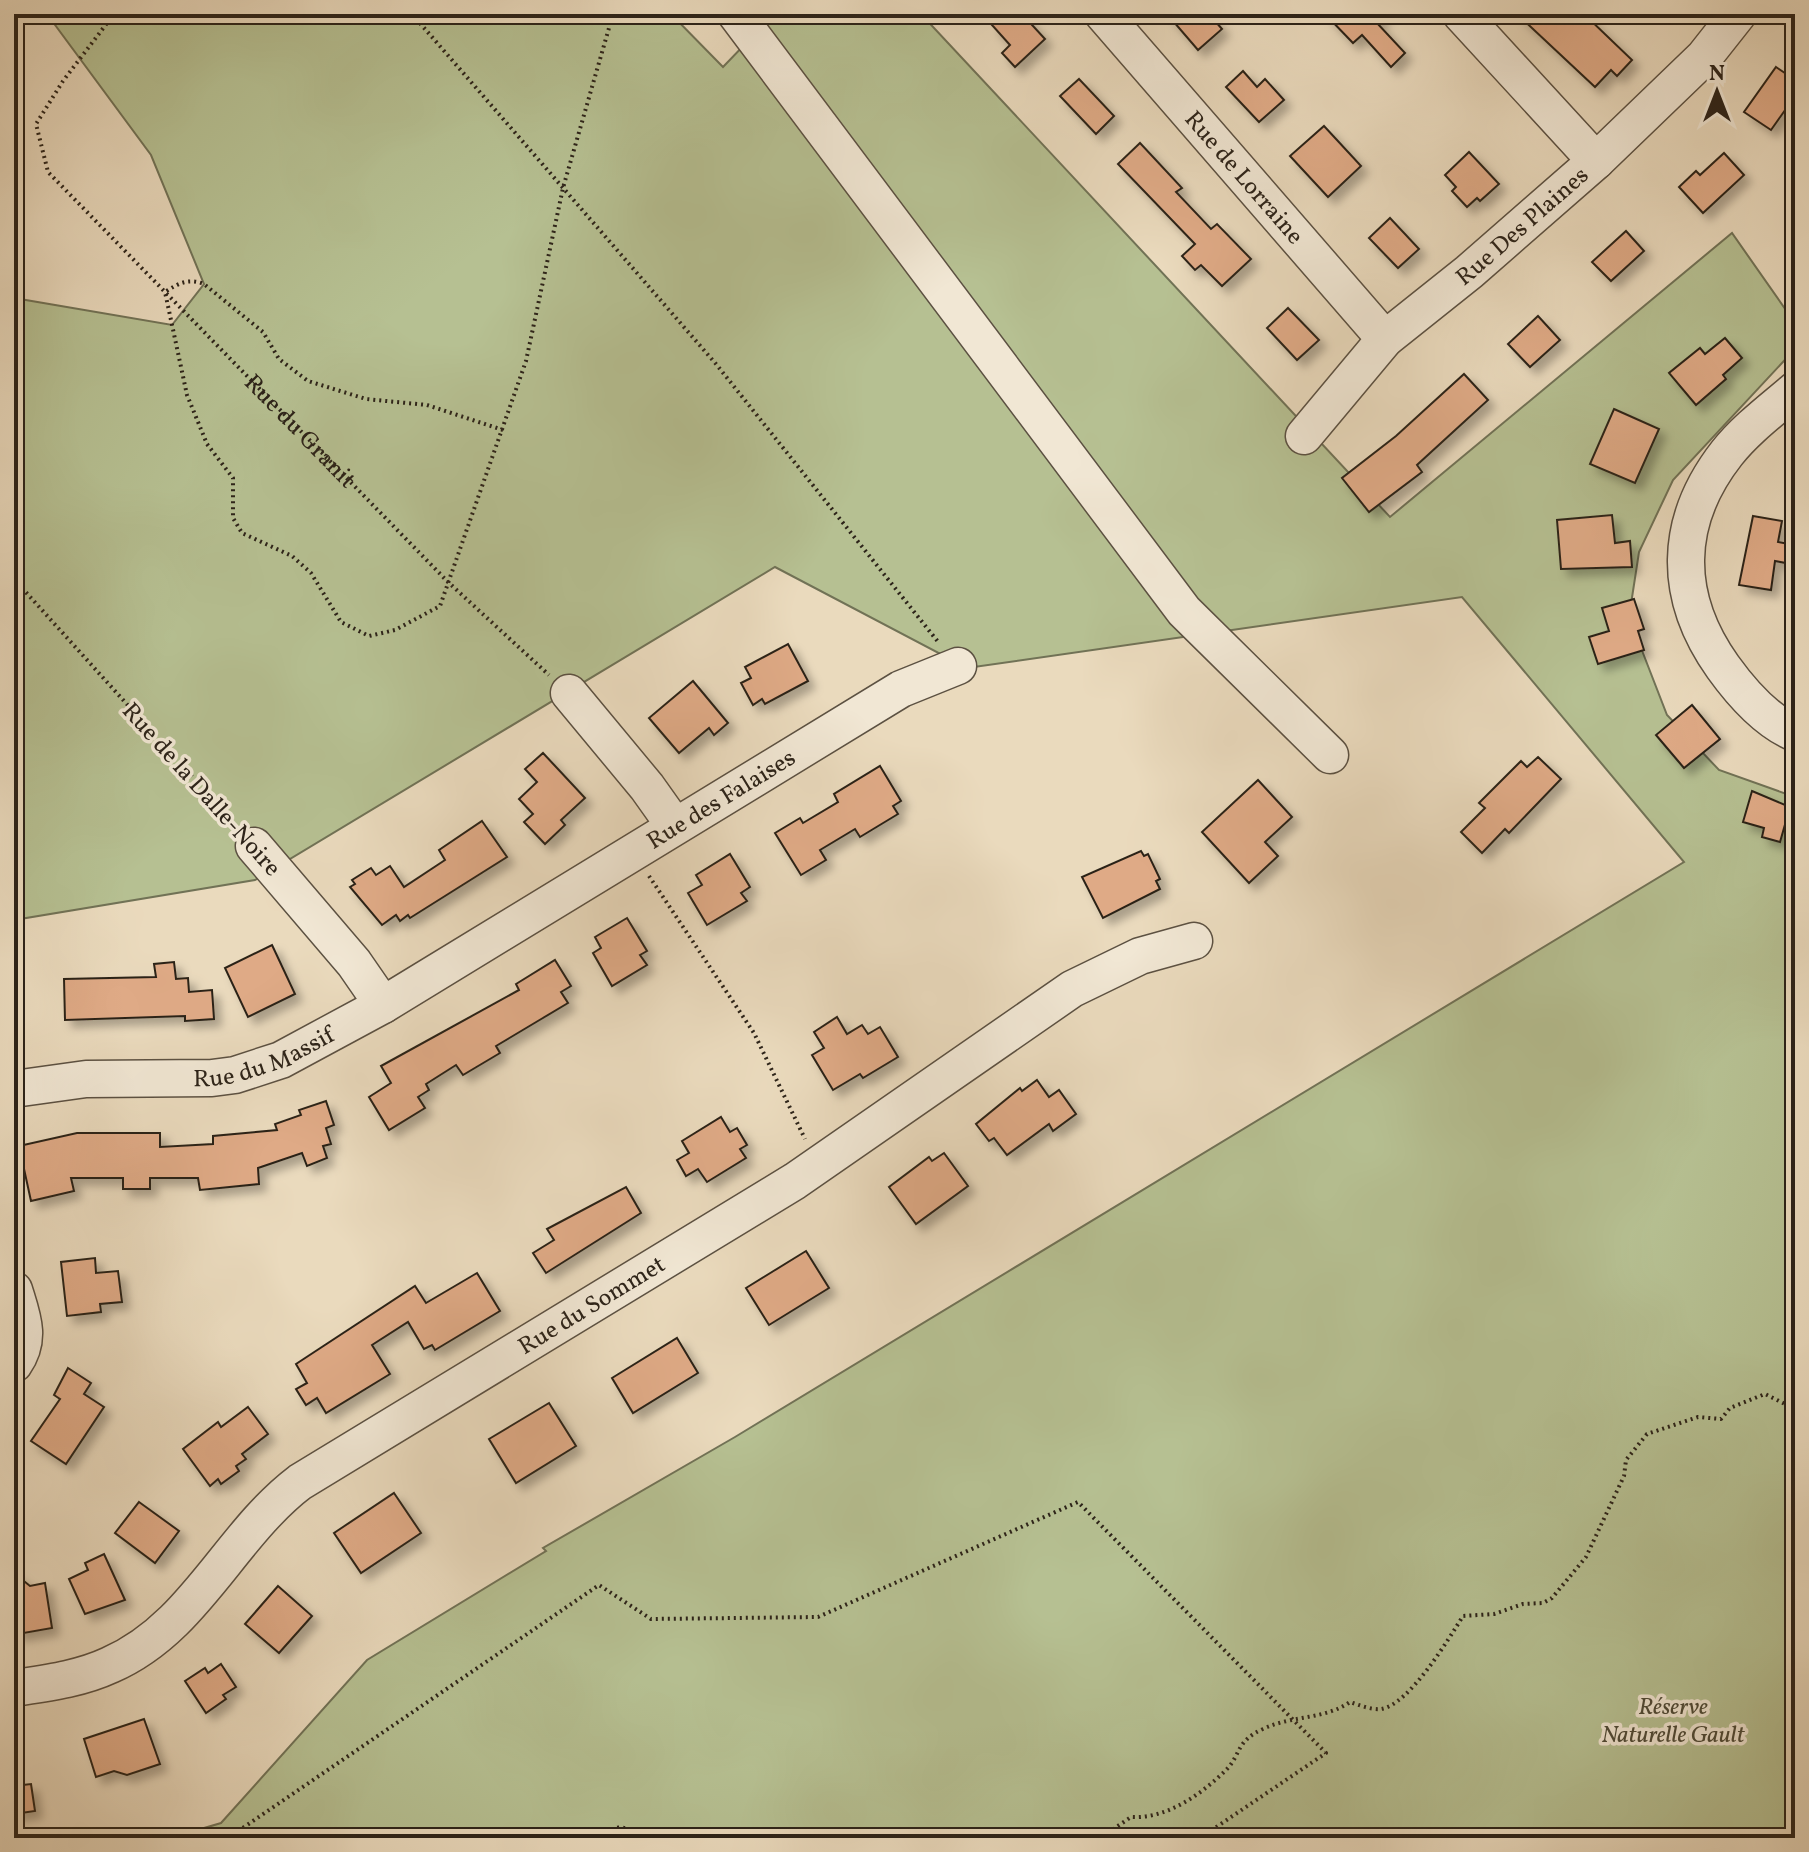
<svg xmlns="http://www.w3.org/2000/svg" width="1809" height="1852" font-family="Vollkorn,serif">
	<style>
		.green { fill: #b6c092; stroke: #717256; stroke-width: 2 }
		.building { fill: #dfaa86; stroke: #2c2319; stroke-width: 2; filter: url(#shadow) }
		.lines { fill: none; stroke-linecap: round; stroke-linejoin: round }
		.minor-casing { stroke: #5c5142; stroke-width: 39 }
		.path { stroke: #2c2319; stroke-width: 4; stroke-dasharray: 2 4; stroke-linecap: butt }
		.minor { stroke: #f1e7d4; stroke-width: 36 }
		.labels { text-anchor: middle; stroke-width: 7; stroke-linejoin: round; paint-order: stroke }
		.street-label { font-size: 24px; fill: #2c2319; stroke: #f1e7d4 }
		.park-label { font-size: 24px; font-style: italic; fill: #4e4a37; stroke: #f1e7d4 }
	</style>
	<defs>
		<filter id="shadow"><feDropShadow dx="7" dy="7" stdDeviation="4" flood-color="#0004"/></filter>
	</defs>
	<rect width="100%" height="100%" fill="#eadabd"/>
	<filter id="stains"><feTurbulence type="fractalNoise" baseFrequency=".0025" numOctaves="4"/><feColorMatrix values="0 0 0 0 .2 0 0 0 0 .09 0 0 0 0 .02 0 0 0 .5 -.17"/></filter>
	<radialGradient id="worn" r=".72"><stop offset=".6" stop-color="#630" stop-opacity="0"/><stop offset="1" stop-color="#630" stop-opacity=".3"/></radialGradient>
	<polygon class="green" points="47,14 671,14 723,67 774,14 921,14 1390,517 1732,233 1795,323 1795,349 1673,480 1639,552 1629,617 1667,715 1719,770 1795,797 1795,1838 170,1838 221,1823 367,1660 546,1551 543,1548 735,1437 1684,862 1462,597 967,668 775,567 255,880 14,920 14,295 20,299 172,325 204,284 151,155"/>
	<g class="building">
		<polygon points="1003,14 1022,14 1045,39 1015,67 1002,53 1010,45 992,25"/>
		<polygon points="1167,14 1209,14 1222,29 1198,50"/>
		<polygon points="1325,14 1384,14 1376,22 1405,53 1391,67 1362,35 1353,43"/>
		<polygon points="1517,14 1584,14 1632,60 1617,76 1611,70 1595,87"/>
		<polygon points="1776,67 1795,80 1795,96 1771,130 1744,112"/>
		<polygon points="1243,71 1257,87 1265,79 1284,100 1259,122 1226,87"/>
		<polygon points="1079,79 1114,116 1096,134 1060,96"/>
		<polygon points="1324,126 1361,166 1328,197 1290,156"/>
		<polygon points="1140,143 1182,188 1176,192 1211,229 1217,224 1251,259 1222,286 1201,265 1195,270 1182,256 1195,244 1118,164"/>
		<polygon points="1469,152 1499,184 1480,201 1477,198 1467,207 1452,191 1456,187 1445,175"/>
		<polygon points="1724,153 1744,175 1703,213 1679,187 1696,171 1700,175"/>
		<polygon points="1390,218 1419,249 1398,268 1369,238"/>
		<polygon points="1626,231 1644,251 1611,281 1592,262"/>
		<polygon points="1288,308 1319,340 1297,360 1267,328"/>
		<polygon points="1538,316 1560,340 1530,367 1508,344"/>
		<polygon points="1725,338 1742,358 1723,375 1726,379 1696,405 1669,373 1700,348 1705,354"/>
		<polygon points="1464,374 1488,400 1417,465 1422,472 1369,512 1342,478 1396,436"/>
		<polygon points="1614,409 1659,429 1635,483 1590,464"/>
		<polygon points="1612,515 1615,543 1630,541 1632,567 1561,569 1557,520"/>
		<polygon points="1753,516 1782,521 1778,542 1794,545 1791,564 1775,561 1771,590 1739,585"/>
		<polygon points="1634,599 1644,629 1638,631 1644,650 1598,664 1589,637 1609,631 1602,608"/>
		<polygon points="788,644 808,681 765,704 762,699 753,705 741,683 751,678 745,667"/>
		<polygon points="693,681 728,723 714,735 709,728 679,753 649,718"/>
		<polygon points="1692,705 1720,739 1684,768 1656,735"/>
		<polygon points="543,753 585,798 561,820 565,825 545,844 524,822 533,814 519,799 537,782 525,769"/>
		<polygon points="1538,757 1561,779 1509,833 1505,829 1482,853 1461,832 1485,808 1479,803 1521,761 1527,767"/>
		<polygon points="880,766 901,801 893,806 898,814 860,837 855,829 820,850 826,860 801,875 775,833 800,818 803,823 838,802 834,794"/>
		<polygon points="1258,780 1292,817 1265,842 1278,856 1249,883 1202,832"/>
		<polygon points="1752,791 1790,807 1780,842 1762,837 1764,828 1743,822"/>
		<polygon points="482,821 507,857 410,918 408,915 400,921 396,915 382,925 350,887 355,884 352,880 371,868 376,875 390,866 404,887 445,860 439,850"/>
		<polygon points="1141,851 1144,856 1148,854 1160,879 1156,881 1160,889 1103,918 1082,877"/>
		<polygon points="730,854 750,887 741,893 747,901 707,925 688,893 702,885 696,875"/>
		<polygon points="627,918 647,951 640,955 647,965 612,986 593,953 601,948 595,937"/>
		<polygon points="272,945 295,994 248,1017 225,968"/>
		<polygon points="555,960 571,986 561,992 568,1003 496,1046 500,1053 463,1075 456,1065 426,1084 429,1090 418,1097 425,1108 389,1130 369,1097 391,1083 381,1066 519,990 516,984"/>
		<polygon points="174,962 176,979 188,978 189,992 212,990 214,1019 185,1021 185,1016 65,1020 64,979 156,977 154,964"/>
		<polygon points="837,1017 847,1034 862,1025 868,1034 880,1027 898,1057 863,1078 860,1074 833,1090 812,1055 824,1048 814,1032"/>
		<polygon points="1037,1080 1049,1097 1059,1090 1076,1114 1053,1131 1049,1124 1007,1155 994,1138 989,1141 976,1124 1020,1088 1022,1091"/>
		<polygon points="326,1101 334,1125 326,1128 331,1144 323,1146 327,1158 307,1166 302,1153 258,1168 259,1184 200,1190 198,1178 150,1178 150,1189 123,1189 123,1178 71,1178 74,1191 31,1201 19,1146 77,1133 160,1133 160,1147 213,1144 213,1136 277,1130 275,1124 301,1115 299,1110"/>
		<polygon points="721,1117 730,1132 737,1128 747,1145 740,1149 746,1158 707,1182 698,1169 686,1176 677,1160 689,1153 682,1141"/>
		<polygon points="944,1153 968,1186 916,1224 889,1187 929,1157 932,1161"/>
		<polygon points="626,1187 641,1213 546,1273 533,1253 554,1240 547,1229"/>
		<polygon points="806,1251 829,1288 769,1325 746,1288"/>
		<polygon points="95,1258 96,1273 118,1271 122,1302 100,1304 101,1312 67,1316 61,1262"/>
		<polygon points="477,1273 500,1311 435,1350 432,1345 424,1349 408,1322 372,1345 390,1374 326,1413 317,1398 306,1405 296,1389 307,1383 296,1364 415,1286 426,1303"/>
		<polygon points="677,1338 698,1373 633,1413 612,1378"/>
		<polygon points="68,1368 91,1383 84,1394 104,1407 66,1464 31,1441 60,1399 54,1395"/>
		<polygon points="549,1403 576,1446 516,1483 489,1439"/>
		<polygon points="248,1407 268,1434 242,1454 246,1459 236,1466 239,1471 221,1484 218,1479 210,1486 183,1449 218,1422 221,1427"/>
		<polygon points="394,1493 421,1533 361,1573 334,1533"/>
		<polygon points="139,1502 179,1531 155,1563 115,1533"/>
		<polygon points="104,1554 125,1600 85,1614 69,1579 88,1570 85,1563"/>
		<polygon points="14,1573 30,1586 45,1583 52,1628 18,1634 14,1630"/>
		<polygon points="278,1586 312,1616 279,1653 245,1624"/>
		<polygon points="221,1664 236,1687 223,1695 226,1699 206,1713 185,1681 205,1668 208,1673"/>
		<polygon points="144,1719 160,1764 127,1775 114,1771 96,1777 84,1739"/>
		<polygon points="31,1784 35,1811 14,1814 14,1786"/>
	</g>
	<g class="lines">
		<defs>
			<g id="minor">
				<polyline points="736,14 1184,611 1330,755"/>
				<path id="s2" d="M1103 14 1385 339"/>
				<polyline points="1461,14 1596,161"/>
				<path d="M1795 390C1773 409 1746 429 1727 453 1673 522 1673 597 1723 667 1741 692 1766 721 1795 733"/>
				<path id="s3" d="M1304 436 1385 339 1469 272 1596 161 1704 57 1738 14"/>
				<polyline points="569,693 647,787 674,825"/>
				<polyline points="254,846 354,963 383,1005"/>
				<path id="s4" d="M14 1089 86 1079 212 1078 235 1075 281 1060 383 1005 901 689 958 666"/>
				<path d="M14 1290C22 1316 32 1339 14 1364"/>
				<path id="s5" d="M14 1688C47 1683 80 1679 110 1665 195 1628 229 1536 300 1482L795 1181 1072 989 1140 956 1194 941"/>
			</g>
		</defs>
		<use href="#minor" class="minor-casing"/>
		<g class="path">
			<path id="s1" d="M114 14 63 81 36 124 48 172 448 582 549 675"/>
			<polyline points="412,14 716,364 939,643"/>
			<path d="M503 430 427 405 366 399 308 381 279 359 263 332 204 284C188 278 179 283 165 292L187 395 207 444 233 478V518L242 533 292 556 311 573 341 622 369 636 395 630 440 606 526 361 563 188 613 14"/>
			<polyline points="14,579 235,824"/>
			<polyline points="649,876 754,1033 805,1139"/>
			<polyline points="228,1838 599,1585 651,1619 818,1617 1078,1502 1326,1753 1200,1838"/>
			<path d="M589 1838C625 1827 612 1821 647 1838"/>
			<path d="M784 1838C815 1831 849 1822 879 1838"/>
			<path d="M1084 1838 1112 1830 1131 1817C1167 1819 1202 1794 1227 1769 1241 1754 1236 1741 1263 1729 1292 1715 1324 1720 1350 1702 1359 1705 1371 1710 1381 1709 1409 1705 1448 1640 1463 1616L1494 1614 1523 1604 1543 1603 1552 1598 1586 1557 1624 1476 1626 1460 1647 1434 1698 1417 1721 1419 1730 1408 1765 1394 1795 1409"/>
		</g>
		<use href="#minor" class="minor"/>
	</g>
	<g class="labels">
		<g class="street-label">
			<text dy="8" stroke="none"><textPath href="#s2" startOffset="216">Rue de Lorraine</textPath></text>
			<text dy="8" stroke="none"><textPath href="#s3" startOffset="304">Rue Des Plaines</textPath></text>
			<text dy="8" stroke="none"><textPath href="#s1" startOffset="546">Rue du Granit</textPath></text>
			<text transform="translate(202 789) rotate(48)" y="8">Rue de la Dalle-Noire</text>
			<text dy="8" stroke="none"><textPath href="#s4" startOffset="782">Rue des Falaises</textPath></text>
			<text dy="8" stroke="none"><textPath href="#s4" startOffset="254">Rue du Massif</textPath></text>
			<text dy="8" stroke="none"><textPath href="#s5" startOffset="706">Rue du Sommet</textPath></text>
		</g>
		<g class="park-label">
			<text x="1673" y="1714">Réserve<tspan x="1673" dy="28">Naturelle Gault</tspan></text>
		</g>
	</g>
	<rect width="1809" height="1852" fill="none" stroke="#eadabd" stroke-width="48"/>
	<rect x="16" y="16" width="1777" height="1820" fill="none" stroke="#2c2319" stroke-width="4"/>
	<rect x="24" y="24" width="1761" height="1804" fill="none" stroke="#2c2319" stroke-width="2"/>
	<g transform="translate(1717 92)" stroke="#f1e7d4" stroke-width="6" paint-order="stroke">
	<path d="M0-6L14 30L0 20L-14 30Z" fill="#2c2319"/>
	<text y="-12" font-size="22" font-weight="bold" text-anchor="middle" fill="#2c2319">N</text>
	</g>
	<rect width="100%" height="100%" filter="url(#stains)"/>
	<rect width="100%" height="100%" fill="url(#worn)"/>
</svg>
